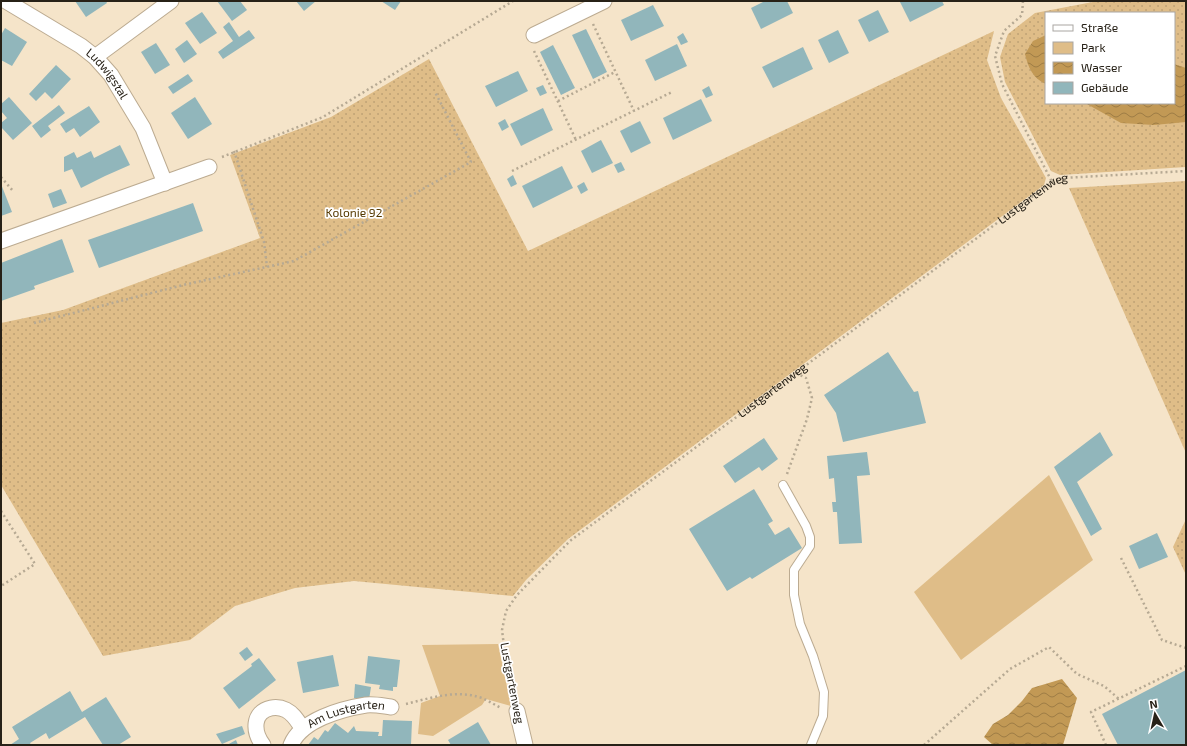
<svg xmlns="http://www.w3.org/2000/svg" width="1187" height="746" font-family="'Exo 2',sans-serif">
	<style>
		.grass { fill: url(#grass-dots); fill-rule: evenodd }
		.park { fill: #dfbd88 }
		.water { fill: url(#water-waves) }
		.building { fill: #91b6bb }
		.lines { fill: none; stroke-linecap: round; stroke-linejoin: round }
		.service-casing { stroke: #bcab91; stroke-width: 10 }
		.minor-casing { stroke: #bcab91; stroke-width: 17 }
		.path { stroke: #b6a993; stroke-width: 2.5; stroke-dasharray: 2 3; stroke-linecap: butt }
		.service { stroke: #fff; stroke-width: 8 }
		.minor { stroke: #fff; stroke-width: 15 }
		.labels { text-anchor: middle; stroke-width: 3.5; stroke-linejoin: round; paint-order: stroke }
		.street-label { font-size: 12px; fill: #272117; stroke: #fff }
		.park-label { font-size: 12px; fill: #553900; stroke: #fff }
	</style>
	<defs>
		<pattern id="grass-dots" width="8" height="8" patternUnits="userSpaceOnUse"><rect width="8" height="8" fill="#dfbd88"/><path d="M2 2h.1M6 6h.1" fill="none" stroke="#bfa275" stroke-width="1.8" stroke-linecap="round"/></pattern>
		<pattern id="water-waves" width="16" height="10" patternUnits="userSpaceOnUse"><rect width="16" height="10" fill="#c29955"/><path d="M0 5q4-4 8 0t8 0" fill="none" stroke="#9e7c45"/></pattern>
	</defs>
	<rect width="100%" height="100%" fill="#f5e4c9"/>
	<g class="grass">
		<path d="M1098 1H1186V167L1060 175 1051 171 1005 82 1000 57 1008 34 1035 13ZM1046 13H1174V103H1046Z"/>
		<polygon points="994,31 987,60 1001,98 1046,178 1044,185 568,539 526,580 513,596 354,581 295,588 235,606 190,640 103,656 1,485 1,323 63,310 260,238 230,155 331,117 429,59 528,251"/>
		<polygon points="1186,181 1186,453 1069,188"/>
		<polygon points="1186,519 1186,575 1173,547"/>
	</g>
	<g class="park">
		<polygon points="1049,475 1093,560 961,660 914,592"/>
		<polygon points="498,644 511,706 486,699 482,705 433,736 418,734 421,703 440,696 422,645"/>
	</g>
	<g class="water">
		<path d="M1046 35V84C1033 79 1028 67 1025 54L1033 41Z"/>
		<polygon points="1174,64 1186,68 1186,122 1154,125 1121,123 1085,103 1174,103"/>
		<polygon points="1062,679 1077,698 1063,745 993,745 984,737 993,724 1008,715 1022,701 1032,688"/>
	</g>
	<g class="building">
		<polygon points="75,1 106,1 107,3 86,17"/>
		<polygon points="217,1 240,1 247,10 232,21"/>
		<polygon points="296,1 316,1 304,11"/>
		<polygon points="381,1 401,1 395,10"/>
		<polygon points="765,1 787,1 793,13 761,29 751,8"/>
		<polygon points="903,1 942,1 944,5 910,22 900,2"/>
		<polygon points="653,5 664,26 631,41 621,20"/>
		<polygon points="878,10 889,32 869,42 858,20"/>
		<polygon points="202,12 217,33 200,44 185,23"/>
		<polygon points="229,22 239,37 249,30 255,38 223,59 218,52 233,41 223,27"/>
		<polygon points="5,28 27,42 12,66 1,60 1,35"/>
		<polygon points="586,29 607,72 593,79 572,35"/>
		<polygon points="838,30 849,53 829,63 818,40"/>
		<polygon points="683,33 688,42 681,45 677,37"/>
		<polygon points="187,40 197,54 184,63 175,49"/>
		<polygon points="156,43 170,65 155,74 141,52"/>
		<polygon points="677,44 687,66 655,81 645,60"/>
		<polygon points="553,45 575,88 561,95 540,52"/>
		<polygon points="803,47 813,69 773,88 762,67"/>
		<polygon points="56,65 71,79 52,99 45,92 36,101 29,94"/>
		<polygon points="518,71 528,91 496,107 485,86"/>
		<polygon points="188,74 193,81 173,94 168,87"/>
		<polygon points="543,85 547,93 540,96 536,88"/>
		<polygon points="709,86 713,95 706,98 702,90"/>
		<polygon points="9,97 32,123 13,140 1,127 1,123 7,118 1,111 1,104"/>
		<polygon points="195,97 212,124 188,139 171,113"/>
		<polygon points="701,99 712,121 673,140 663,118"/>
		<polygon points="59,105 65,113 48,126 51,130 41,138 32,126"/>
		<polygon points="89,106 100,122 80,137 74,128 66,133 60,124"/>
		<polygon points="543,108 553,130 521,146 510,124"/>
		<polygon points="505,119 509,127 502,131 498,123"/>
		<polygon points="640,121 651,143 631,153 620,131"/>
		<polygon points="601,140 613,163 592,173 581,151"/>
		<polygon points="120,145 130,165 105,176 81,188 72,169 64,172 64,157 74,152 77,158 91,151 94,158"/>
		<polygon points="621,162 625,170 618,173 614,165"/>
		<polygon points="562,166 573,188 533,208 522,186"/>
		<polygon points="513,175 517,184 511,187 507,179"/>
		<polygon points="584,182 588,190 581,194 577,186"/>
		<polygon points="1,184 12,212 1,216"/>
		<polygon points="61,189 67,203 53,208 48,194"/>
		<polygon points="193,203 203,231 99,268 88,240"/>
		<polygon points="62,239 74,272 34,286 35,289 1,301 1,263"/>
		<polygon points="888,352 914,392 918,391 926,423 843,442 836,413 824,395"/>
		<polygon points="1100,432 1113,455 1077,482 1102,529 1091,536 1054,467"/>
		<polygon points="764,438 778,459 762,471 759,467 735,483 723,466"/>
		<polygon points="867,452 870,475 857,476 862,543 839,544 837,512 833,512 832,502 836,502 834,478 829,479 827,456"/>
		<polygon points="754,489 773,521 768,524 775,535 789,527 802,548 752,579 750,577 727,591 689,529"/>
		<polygon points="1157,533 1168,557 1139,569 1129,546"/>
		<polygon points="247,647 253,655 245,661 239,653"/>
		<polygon points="333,655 339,686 303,693 297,662"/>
		<polygon points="368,656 400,660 397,687 393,687 393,691 379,689 380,685 365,683"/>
		<polygon points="259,658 276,680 239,709 223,688 252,666 251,664"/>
		<polygon points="1186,670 1186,745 1118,745 1102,714"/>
		<polygon points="355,684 371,687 369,700 354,698"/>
		<polygon points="70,691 82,712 106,697 131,737 118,745 103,745 85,717 49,739 46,733 30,743 31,745 10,745 19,739 12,727"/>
		<polygon points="383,720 412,721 411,745 363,745 362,744 362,745 308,745 314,737 318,740 325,730 328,732 335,723 348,733 354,726 356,731 379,732 378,736 382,736"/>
		<polygon points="478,722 491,745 451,745 448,740"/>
		<polygon points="242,726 245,734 222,744 216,734"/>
		<polygon points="236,740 238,745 227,745"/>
	</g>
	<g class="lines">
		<defs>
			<polyline id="service" points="783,485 806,526 810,537 810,546 794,570 794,595 800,624 813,656 824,692 823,716 811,745"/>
			<g id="minor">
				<path id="s2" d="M6 1 81 46 95 57 111 75 143 128 165 183"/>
				<polyline points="534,35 604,1"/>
				<polyline points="95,57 171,1"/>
				<polyline points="1,241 209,167"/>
				<polyline points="517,711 525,745"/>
				<path d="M263 745C253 732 252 712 271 708 276 707 282 708 286 710 294 714 298 722 303 729"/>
				<path id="s3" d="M291 745C301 720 341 709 366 705 374 704 383 706 391 707"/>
			</g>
		</defs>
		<use href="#service" class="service-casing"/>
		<use href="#minor" class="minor-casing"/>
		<g class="path">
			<polyline points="1023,1 1022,15 1004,31 995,56 1002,84 1052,182"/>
			<polyline points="593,24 634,111"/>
			<polyline points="534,51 576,140"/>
			<polyline points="558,101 615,72"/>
			<polyline points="234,151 264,242 267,267"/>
			<polyline points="222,157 323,117 513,1"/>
			<polyline points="512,171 672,92"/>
			<polyline points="1,177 13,191"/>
			<polyline points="34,323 183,285 294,261 471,162 435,92"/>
			<polyline points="787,474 807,419 812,398 806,378 796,373"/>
			<polyline points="1,511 35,564 1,586"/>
			<polyline points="1121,558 1162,640 1186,648"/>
			<path id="s1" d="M514 694 504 646 502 630 506 611 517 595 570 541 1052 182 1063 178 1186 171"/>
			<path d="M406 704C431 698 456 689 482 698 489 701 495 705 501 708"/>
			<polyline points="924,745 1010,669 1049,647 1077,674 1104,686 1119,699"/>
			<polyline points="1106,745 1091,712 1186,666"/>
		</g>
		<use href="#service" class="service"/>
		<use href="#minor" class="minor"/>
	</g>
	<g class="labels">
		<g class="street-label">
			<text dy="4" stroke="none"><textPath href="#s2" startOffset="126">Ludwigstal</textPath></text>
			<text dy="4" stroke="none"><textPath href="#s1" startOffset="756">Lustgartenweg</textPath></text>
			<text dy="4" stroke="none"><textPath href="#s1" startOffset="432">Lustgartenweg</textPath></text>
			<text transform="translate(512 683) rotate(79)" y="4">Lustgartenweg</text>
			<text dy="4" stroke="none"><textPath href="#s3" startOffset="67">Am Lustgarten</textPath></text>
		</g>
		<g class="park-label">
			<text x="354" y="217">Kolonie 92</text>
		</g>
	</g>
	<rect width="1187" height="746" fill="none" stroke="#272117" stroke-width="4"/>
	<rect x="1045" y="12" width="130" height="92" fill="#ffffff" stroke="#a9a6a2"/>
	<rect x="1053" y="25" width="20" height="6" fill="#ffffff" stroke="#a9a6a2"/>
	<text x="1081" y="32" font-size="12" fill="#272117">Straße</text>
	<rect x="1053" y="42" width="20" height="12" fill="#dfbd88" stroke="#a9a6a2"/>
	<text x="1081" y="52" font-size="12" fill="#272117">Park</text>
	<rect x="1053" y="62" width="20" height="12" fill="url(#water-waves)" stroke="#a9a6a2"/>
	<text x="1081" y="72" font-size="12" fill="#272117">Wasser</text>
	<rect x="1053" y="82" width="20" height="12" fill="#91b6bb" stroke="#a9a6a2"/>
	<text x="1081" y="92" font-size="12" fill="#272117">Gebäude</text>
	<g transform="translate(1155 714) rotate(351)" stroke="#ffffff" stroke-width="3" paint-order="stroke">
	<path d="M0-3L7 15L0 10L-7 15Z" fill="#272117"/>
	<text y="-6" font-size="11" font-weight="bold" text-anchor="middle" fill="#272117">N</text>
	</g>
</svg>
